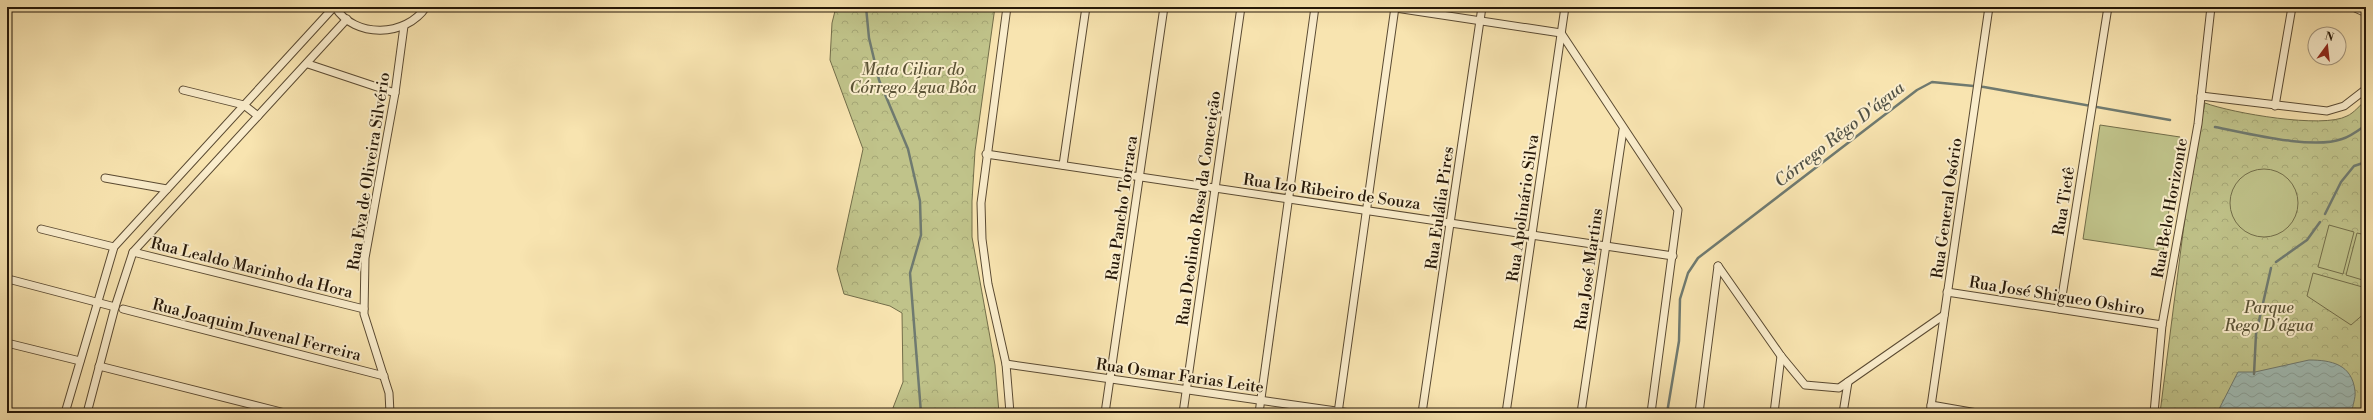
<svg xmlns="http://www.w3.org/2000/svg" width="2373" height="420" font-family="'Libre Bodoni',serif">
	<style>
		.park { fill: url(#park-crowns); stroke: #726d49 }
		.pitch { fill: #c0c38a; stroke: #726d49 }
		.water { fill: url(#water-waves); stroke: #6f7a70 }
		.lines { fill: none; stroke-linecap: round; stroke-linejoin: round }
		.stream { stroke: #6f7a70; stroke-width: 2.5 }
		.street-casing { stroke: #5a4a32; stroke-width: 9 }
		.street { stroke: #faedcc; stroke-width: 7 }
		.labels { text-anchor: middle; stroke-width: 4; stroke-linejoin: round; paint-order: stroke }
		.park-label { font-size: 16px; font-style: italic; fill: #5b5336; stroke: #faedcc }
		.street-label { font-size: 16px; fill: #251708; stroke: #faedcc }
		.water-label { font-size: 17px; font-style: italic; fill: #505145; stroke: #faedcc }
	</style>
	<defs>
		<pattern id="park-crowns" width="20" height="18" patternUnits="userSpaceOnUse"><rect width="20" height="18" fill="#c0c38a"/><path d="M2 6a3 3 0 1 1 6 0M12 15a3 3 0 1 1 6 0" fill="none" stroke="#a5a776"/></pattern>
		<pattern id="water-waves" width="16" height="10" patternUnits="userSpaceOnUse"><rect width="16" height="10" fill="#a0bcb5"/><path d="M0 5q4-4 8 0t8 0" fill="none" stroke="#8aa19a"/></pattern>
	</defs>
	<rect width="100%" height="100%" fill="#f8e4b0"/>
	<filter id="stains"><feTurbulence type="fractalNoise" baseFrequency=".005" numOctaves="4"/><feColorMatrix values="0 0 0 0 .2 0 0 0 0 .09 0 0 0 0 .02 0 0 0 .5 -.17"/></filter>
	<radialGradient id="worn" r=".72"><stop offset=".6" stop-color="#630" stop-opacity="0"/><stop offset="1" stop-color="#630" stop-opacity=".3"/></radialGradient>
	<g class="park">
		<polygon points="836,7 995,7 975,151 972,201 972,237 995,365 999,413 891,413 903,382 902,313 890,306 844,294 837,269 863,149 830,60 832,23"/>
		<path d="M2366 100V413H2160L2191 170 2205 103C2232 113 2323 129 2347 116 2354 113 2360 105 2366 100Z"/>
	</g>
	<g class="pitch">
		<polygon points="2100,125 2180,137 2163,251 2083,239"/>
		<circle cx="2264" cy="203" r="34"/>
		<polygon points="2329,225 2354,232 2343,274 2318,267"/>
		<polygon points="2357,233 2366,235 2366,281 2346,275"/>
		<polygon points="2313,273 2366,288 2366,312 2351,325 2307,296"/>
	</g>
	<path class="water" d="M2309 360C2331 360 2352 364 2355 391 2356 398 2352 406 2352 413H2217L2238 372H2255Z"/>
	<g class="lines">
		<g class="stream">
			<polyline points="866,7 869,38 879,80 908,149 920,201 921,235 910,273 921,413"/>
			<path d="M2215 127C2247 133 2312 150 2342 139 2350 137 2359 130 2366 125"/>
			<polyline points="2325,214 2341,182 2354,166 2366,162"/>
			<polyline points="2276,262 2307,240 2320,222"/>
			<polyline points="2254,374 2256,334 2271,268"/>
			<polyline points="1667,413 1679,341 1680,299 1688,273 1698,258 1917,90 1932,82 1984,87 2170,120"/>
		</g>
		<defs>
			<g id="street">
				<path d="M335 7C355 39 406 37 426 7"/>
				<polyline points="1007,7 981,203 982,239 988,284 1006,364 1010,413"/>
				<polyline points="1389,7 1561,33 1678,210 1651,413"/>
				<polyline points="2353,7 2366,13"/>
				<polyline points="308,64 395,93"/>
				<polyline points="183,90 244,105 258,116"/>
				<polyline points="2201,96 2327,111 2344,106 2366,89"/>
				<polyline points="2275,106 2292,7"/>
				<polyline points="986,154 1673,256"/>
				<polyline points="1063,165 1086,7"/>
				<polyline points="105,178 167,189"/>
				<polyline points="41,229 114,247"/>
				<polyline points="133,252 364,309"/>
				<polyline points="1718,266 1781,356 1805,385 1839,388 1944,315"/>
				<polyline points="12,280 115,307"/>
				<polyline points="1947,292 2162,325"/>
				<polyline points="123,309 384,376"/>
				<polyline points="2060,309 2108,7"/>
				<polyline points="7,343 80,361"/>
				<polyline points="1006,364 1350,413"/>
				<polyline points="99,366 285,413"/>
				<polyline points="1931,405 1977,413"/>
				<polyline points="65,413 114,247 334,7"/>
				<polyline points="87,413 115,307 133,252 347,19"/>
				<polyline points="390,413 389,393 364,314 365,258 395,93 404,26"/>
				<polyline points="1105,413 1164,7"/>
				<polyline points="1183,413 1241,7"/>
				<polyline points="1259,413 1315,7"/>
				<polyline points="1338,413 1395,7"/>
				<polyline points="1422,413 1482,7"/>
				<polyline points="1506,413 1565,7"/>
				<polyline points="1581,413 1623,130"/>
				<polyline points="1699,413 1718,266"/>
				<polyline points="1774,413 1781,356"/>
				<polyline points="1843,413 1848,382"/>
				<polyline points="1930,413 1989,7"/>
				<polyline points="2154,413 2162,325 2198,124 2211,7"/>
			</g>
		</defs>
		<use href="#street" class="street-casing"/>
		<use href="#street" class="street"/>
	</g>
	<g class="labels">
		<g class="park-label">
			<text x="913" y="75">Mata Ciliar do<tspan x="913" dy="18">Córrego Água Bôa</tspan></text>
			<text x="2269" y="313">Parque<tspan x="2269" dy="18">Rego D'água</tspan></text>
		</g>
		<g class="street-label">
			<text transform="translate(368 171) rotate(-81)" y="6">Rua Eva de Oliveira Silvério</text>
			<text transform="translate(1332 191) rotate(8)" y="6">Rua Izo Ribeiro de Souza</text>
			<text transform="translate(2063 201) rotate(-81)" y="6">Rua Tietê</text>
			<text transform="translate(1121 208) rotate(-82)" y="6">Rua Pancho Torraca</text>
			<text transform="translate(1198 208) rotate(-82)" y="6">Rua Deolindo Rosa da Conceição</text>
			<text transform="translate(1439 208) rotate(-82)" y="6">Rua Eulália Pires</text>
			<text transform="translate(1522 208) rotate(-82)" y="6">Rua Apolinário Silva</text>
			<text transform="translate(1946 208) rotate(-82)" y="6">Rua General Osório</text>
			<text transform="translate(2169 208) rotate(-80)" y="6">Rua Belo Horizonte</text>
			<text transform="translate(252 267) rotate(14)" y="6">Rua Lealdo Marinho da Hora</text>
			<text transform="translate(1588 269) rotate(-82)" y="6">Rua José Martins</text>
			<text transform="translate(2057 295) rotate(9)" y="6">Rua José Shigueo Oshiro</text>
			<text transform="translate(257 329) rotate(14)" y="6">Rua Joaquim Juvenal Ferreira</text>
			<text transform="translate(1180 375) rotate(8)" y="6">Rua Osmar Farias Leite</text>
		</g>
		<g class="water-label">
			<text transform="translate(1839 134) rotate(-38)" y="6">Córrego Rêgo D'água</text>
		</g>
	</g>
	<rect width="2373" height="420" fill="none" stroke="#f8e4b0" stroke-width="24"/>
	<rect x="8" y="8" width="2357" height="404" fill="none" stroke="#251708" stroke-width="2"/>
	<rect x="12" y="12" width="2349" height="396" fill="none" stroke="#251708"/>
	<g transform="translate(2327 46) rotate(15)"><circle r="19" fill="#faedcc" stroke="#a5977e"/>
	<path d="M0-3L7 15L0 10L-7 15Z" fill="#8f2418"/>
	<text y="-6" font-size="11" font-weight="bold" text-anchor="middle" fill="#251708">N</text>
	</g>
	<rect width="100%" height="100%" filter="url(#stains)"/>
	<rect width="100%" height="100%" fill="url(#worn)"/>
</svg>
